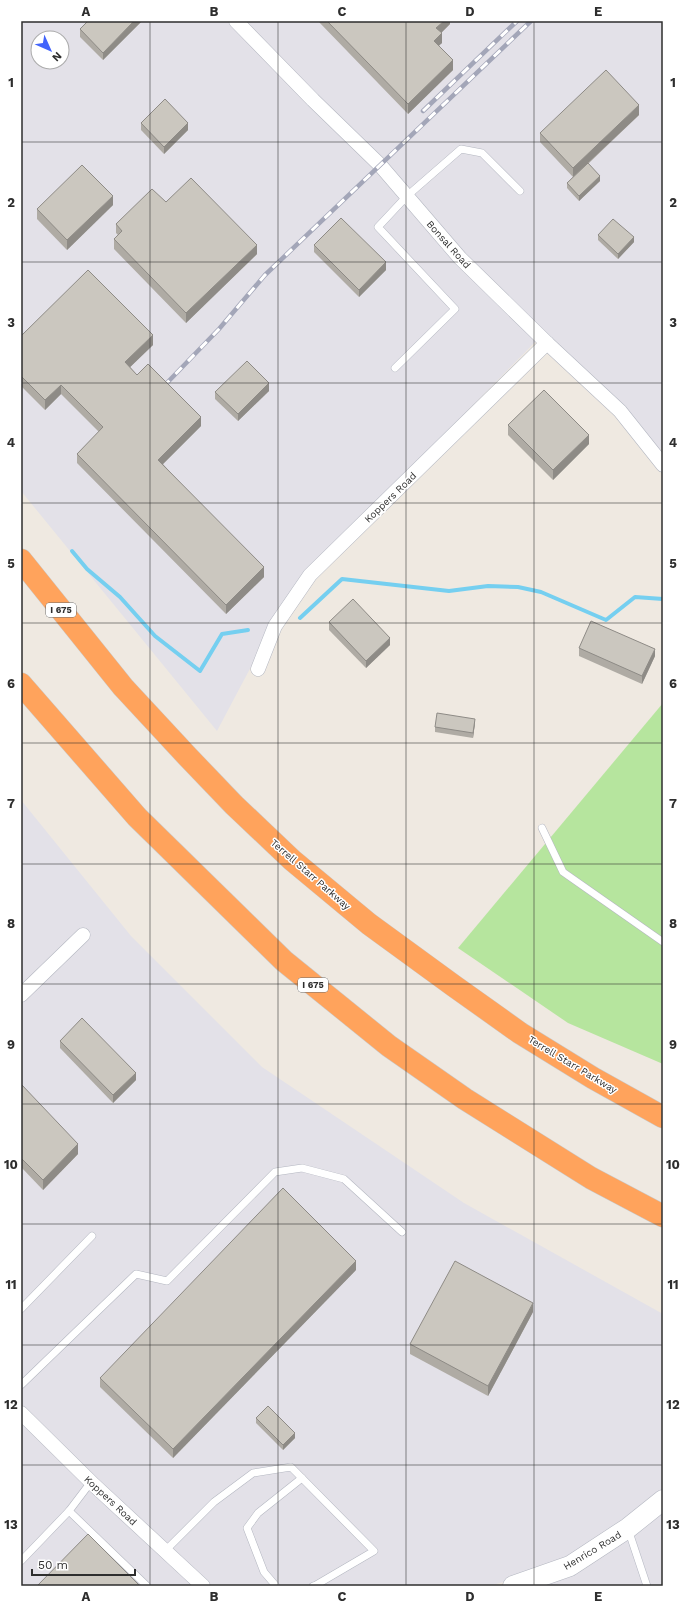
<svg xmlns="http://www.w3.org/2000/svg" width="684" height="1607" font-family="'Work Sans',sans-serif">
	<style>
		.industrial { fill: #e3e1e8; fill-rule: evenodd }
		.green { fill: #b6e59e }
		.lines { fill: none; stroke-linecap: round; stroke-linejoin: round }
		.stream { stroke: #75cff0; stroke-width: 4 }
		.lane-casing { stroke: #b4b7c1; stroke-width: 8 }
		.street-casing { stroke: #b4b7c1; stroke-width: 15 }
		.secondary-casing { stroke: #b4b7c1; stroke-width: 21 }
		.highway-casing { stroke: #c9c9c9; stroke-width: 23 }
		.lane { stroke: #fff; stroke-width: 7 }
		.street { stroke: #fff; stroke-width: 14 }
		.secondary { stroke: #fff; stroke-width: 20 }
		.highway { stroke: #ffa35c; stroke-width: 22 }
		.rail-casing { stroke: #a3a6b8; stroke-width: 4.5 }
		.rail { stroke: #fff; stroke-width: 3; stroke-dasharray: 9; stroke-linecap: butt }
		.wall { fill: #afaba4 }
		.shaded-wall { fill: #8e8b86 }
		.building { fill: #cbc7bf; stroke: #8e8b86 }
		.grid { fill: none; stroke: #2e2e2e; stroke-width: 1; stroke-opacity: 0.55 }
		.labels { text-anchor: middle; stroke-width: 3; stroke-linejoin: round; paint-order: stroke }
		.shield { fill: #fff; stroke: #6d6d6d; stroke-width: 1 }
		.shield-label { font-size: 9px; font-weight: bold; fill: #2e2e2e }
		.street-label { font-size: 10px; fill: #2e2e2e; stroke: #fff }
		.neatline { fill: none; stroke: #2e2e2e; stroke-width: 1.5 }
		.grid-label { font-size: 13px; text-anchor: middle; font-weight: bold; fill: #2e2e2e }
	</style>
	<rect width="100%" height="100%" fill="#efe9e1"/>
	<g class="industrial">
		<path d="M21 21H663V446L660 450 543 334 292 589 217 731 21 491ZM38 38H62V62H38Z"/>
		<polygon points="21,800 131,936 262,1067 464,1203 663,1314 663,1586 542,1586 530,1575 489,1586 21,1586"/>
	</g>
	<polygon class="green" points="663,703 663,1064 568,1023 458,948"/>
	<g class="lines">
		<g class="stream">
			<polyline points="72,551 87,569 120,597 155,636 200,671 222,634 248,630"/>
			<polyline points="300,618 342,579 449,591 488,586 518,587 541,592 606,620 635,597 663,599"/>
		</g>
		<defs>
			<g id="lane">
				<polyline points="395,368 455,309 378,227 407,196 461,149 482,153 520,191"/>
				<polyline points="542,828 563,872 663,942"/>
				<polyline points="21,1309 92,1236"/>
				<polyline points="21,1385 136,1274 167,1281 275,1172 302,1168 344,1179 402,1232"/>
				<polyline points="91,1482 69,1511 147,1586"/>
				<polyline points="628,1529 647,1586"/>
				<polyline points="165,1551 214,1502 253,1473 291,1467 374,1551 316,1585 313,1586"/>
				<polyline points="21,1561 69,1511"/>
				<polyline points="276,1586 264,1572 247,1528 258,1513 302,1478"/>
			</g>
			<g id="street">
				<polyline points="236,21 313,100 380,165 460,258 547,343 620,411 663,465"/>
				<polyline points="258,669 275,626 310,575 547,343"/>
				<polyline points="21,995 83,935"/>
				<polyline points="21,1413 94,1485 203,1586"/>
			</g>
			<polyline id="secondary" points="513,1586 570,1566 628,1528 663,1500"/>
			<g id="highway">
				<polyline points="21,560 123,687 188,757 234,805 292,860 369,924 454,986 520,1033 593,1078 663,1117"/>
				<polyline points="21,684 137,817 284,961 389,1046 465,1099 591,1178 663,1216"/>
			</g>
		</defs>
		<use href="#lane" class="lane-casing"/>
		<use href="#street" class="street-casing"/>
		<use href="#secondary" class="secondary-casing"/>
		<use href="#highway" class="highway-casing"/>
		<use href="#lane" class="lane"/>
		<use href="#street" class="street"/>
		<use href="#secondary" class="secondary"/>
		<use href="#highway" class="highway"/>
		<defs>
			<g id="rail">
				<polyline points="423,111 517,21"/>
				<polyline points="163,387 219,329 265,275 531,21"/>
			</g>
		</defs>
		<use href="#rail" class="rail-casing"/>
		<use href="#rail" class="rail"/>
	</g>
	<g class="wall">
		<polygon points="88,21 142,21 103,60 80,37 80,29"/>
		<polygon points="318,21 450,21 450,24 441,33 442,43 439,45 453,70 408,114"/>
		<polygon points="639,115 588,164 600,181 579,201 567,188 567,183 573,177 540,142 540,133"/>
		<polygon points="141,123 188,130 164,154 141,130"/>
		<polygon points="166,202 257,254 186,323 114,249 114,239 118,235 116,233 116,224"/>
		<polygon points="113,205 67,250 37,219 37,209"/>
		<polygon points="598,235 634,242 618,259 598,240"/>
		<polygon points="314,245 386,270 359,297 314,252"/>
		<polygon points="21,336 153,345 130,367 137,375 201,426 163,464 264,577 226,614 77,463 77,454 99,432 61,394 45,410 21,386"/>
		<polygon points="269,391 238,421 215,399 215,392"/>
		<polygon points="508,425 589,444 553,480 508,435"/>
		<polygon points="329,622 390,645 366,668 329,630"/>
		<polygon points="579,648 655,656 642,684 579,656"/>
		<polygon points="475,723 473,738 435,732 435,727"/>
		<polygon points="60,1041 136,1080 113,1103 60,1048"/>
		<polygon points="21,1084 78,1154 43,1190 21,1167"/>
		<polygon points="356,1270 173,1458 100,1387 100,1378"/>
		<polygon points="533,1312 488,1396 410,1354 410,1344"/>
		<polygon points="256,1418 295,1438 283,1450 256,1423"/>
	</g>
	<g class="shaded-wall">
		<polygon points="134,21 142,21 103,60 103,53"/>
		<polygon points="444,21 450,21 450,24 436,38 436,28"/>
		<polygon points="442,33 442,43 434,50 434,41"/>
		<polygon points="453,60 453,70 408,114 408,104"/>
		<polygon points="639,105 639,115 573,177 573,168"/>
		<polygon points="188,123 188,130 164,154 164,147"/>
		<polygon points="600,176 600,181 579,201 579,196"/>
		<polygon points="113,196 113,205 67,250 67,240"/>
		<polygon points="634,237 634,242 618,259 618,254"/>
		<polygon points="257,245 257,254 186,323 186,313"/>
		<polygon points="386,262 386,270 359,297 359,290"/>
		<polygon points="153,335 153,345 125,372 125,362"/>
		<polygon points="269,383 269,391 238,421 238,414"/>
		<polygon points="61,385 61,394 45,410 45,400"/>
		<polygon points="201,417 201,426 158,469 158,460"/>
		<polygon points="589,435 589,444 553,480 553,470"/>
		<polygon points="264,567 264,577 226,614 226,605"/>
		<polygon points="390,638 390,645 366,668 366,661"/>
		<polygon points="655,649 655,656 642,684 642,676"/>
		<polygon points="475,719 475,723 473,738 473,733"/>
		<polygon points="136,1073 136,1080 113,1103 113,1095"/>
		<polygon points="78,1144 78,1154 43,1190 43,1180"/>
		<polygon points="356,1261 356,1270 173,1458 173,1449"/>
		<polygon points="533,1303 533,1312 488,1396 488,1386"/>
		<polygon points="295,1433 295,1438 283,1450 283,1445"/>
	</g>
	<g class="building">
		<polygon points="88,21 134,21 103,53 80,29"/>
		<polygon points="327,21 444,21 436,28 442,33 434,41 453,60 408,104"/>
		<polygon points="606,70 639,105 573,168 540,133"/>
		<polygon points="165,99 188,123 164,147 141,123"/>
		<polygon points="588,163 600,176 579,196 567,183"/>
		<polygon points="82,165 113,196 67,240 37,209"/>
		<polygon points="191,178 257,245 186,313 114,239 122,231 116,224 152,189 166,202"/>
		<polygon points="341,218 386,262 359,290 314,245"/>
		<polygon points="613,219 634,237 618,254 598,235"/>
		<polygon points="88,270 153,335 125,362 137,375 148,364 201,417 158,460 264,567 226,605 77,454 103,427 61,385 45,400 21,376 21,336"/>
		<polygon points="247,361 269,383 238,414 215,392"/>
		<polygon points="544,390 589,435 553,470 508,425"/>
		<polygon points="353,599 390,638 366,661 329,622"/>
		<polygon points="591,621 655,649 642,676 579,648"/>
		<polygon points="437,713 475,719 473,733 435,727"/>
		<polygon points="82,1018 136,1073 113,1095 60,1041"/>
		<polygon points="21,1084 78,1144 43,1180 21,1158"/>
		<polygon points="283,1188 356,1261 173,1449 100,1378"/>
		<polygon points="455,1261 533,1303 488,1386 410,1344"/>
		<polygon points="268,1406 295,1433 283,1445 256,1418"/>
		<polygon points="88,1534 140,1586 37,1586"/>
	</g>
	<path class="grid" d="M150 21V1586M278 21V1586M406 21V1586M534 21V1586M21 142H663M21 262H663M21 383H663M21 503H663M21 623H663M21 743H663M21 864H663M21 984H663M21 1104H663M21 1224H663M21 1345H663M21 1465H663"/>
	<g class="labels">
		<g class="shield">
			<rect x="46" y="603" width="30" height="14" rx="3"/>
			<rect x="298" y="978" width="30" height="14" rx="3"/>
		</g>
		<g class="shield-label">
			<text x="61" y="613">I 675</text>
			<text x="313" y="988">I 675</text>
		</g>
		<g class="street-label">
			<text transform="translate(449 244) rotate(48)" y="4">Bonsal Road</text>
			<text transform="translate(390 497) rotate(-44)" y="4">Koppers Road</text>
			<text transform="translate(311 874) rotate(41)" y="4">Terrell Starr Parkway</text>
			<text transform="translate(573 1064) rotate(31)" y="4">Terrell Starr Parkway</text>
			<text transform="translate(111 1500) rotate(43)" y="4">Koppers Road</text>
			<text transform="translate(592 1550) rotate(-31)" y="4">Henrico Road</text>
		</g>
	</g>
	<rect width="684" height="1607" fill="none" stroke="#ffffff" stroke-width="44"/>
	<g transform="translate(50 50) rotate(135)"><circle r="19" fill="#ffffff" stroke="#ababab"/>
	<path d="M0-3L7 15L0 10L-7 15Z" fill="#4264fb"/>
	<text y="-6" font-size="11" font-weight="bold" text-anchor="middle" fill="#2e2e2e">N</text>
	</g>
	<path d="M32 1569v6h103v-6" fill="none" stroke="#2e2e2e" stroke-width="2"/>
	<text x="38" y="1569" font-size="12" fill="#2e2e2e" stroke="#ffffff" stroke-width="3" paint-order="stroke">50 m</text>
	<rect x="22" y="22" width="640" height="1563" class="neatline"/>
	<g class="grid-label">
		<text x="86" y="16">A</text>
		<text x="214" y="16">B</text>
		<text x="342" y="16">C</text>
		<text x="470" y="16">D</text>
		<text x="598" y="16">E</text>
		<text x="11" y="87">1</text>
		<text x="673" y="87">1</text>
		<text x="11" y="207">2</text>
		<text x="673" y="207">2</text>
		<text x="11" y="327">3</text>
		<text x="673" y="327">3</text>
		<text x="11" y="447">4</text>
		<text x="673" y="447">4</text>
		<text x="11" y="568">5</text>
		<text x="673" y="568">5</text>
		<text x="11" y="688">6</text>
		<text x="673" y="688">6</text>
		<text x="11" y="808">7</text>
		<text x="673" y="808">7</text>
		<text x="11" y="928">8</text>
		<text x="673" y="928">8</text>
		<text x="11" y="1049">9</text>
		<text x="673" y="1049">9</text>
		<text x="11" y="1169">10</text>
		<text x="673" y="1169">10</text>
		<text x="11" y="1289">11</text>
		<text x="673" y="1289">11</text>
		<text x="11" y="1409">12</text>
		<text x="673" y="1409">12</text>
		<text x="11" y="1529">13</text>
		<text x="673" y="1529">13</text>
		<text x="86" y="1601">A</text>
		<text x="214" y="1601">B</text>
		<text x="342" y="1601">C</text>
		<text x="470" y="1601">D</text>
		<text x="598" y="1601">E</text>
	</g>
</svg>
